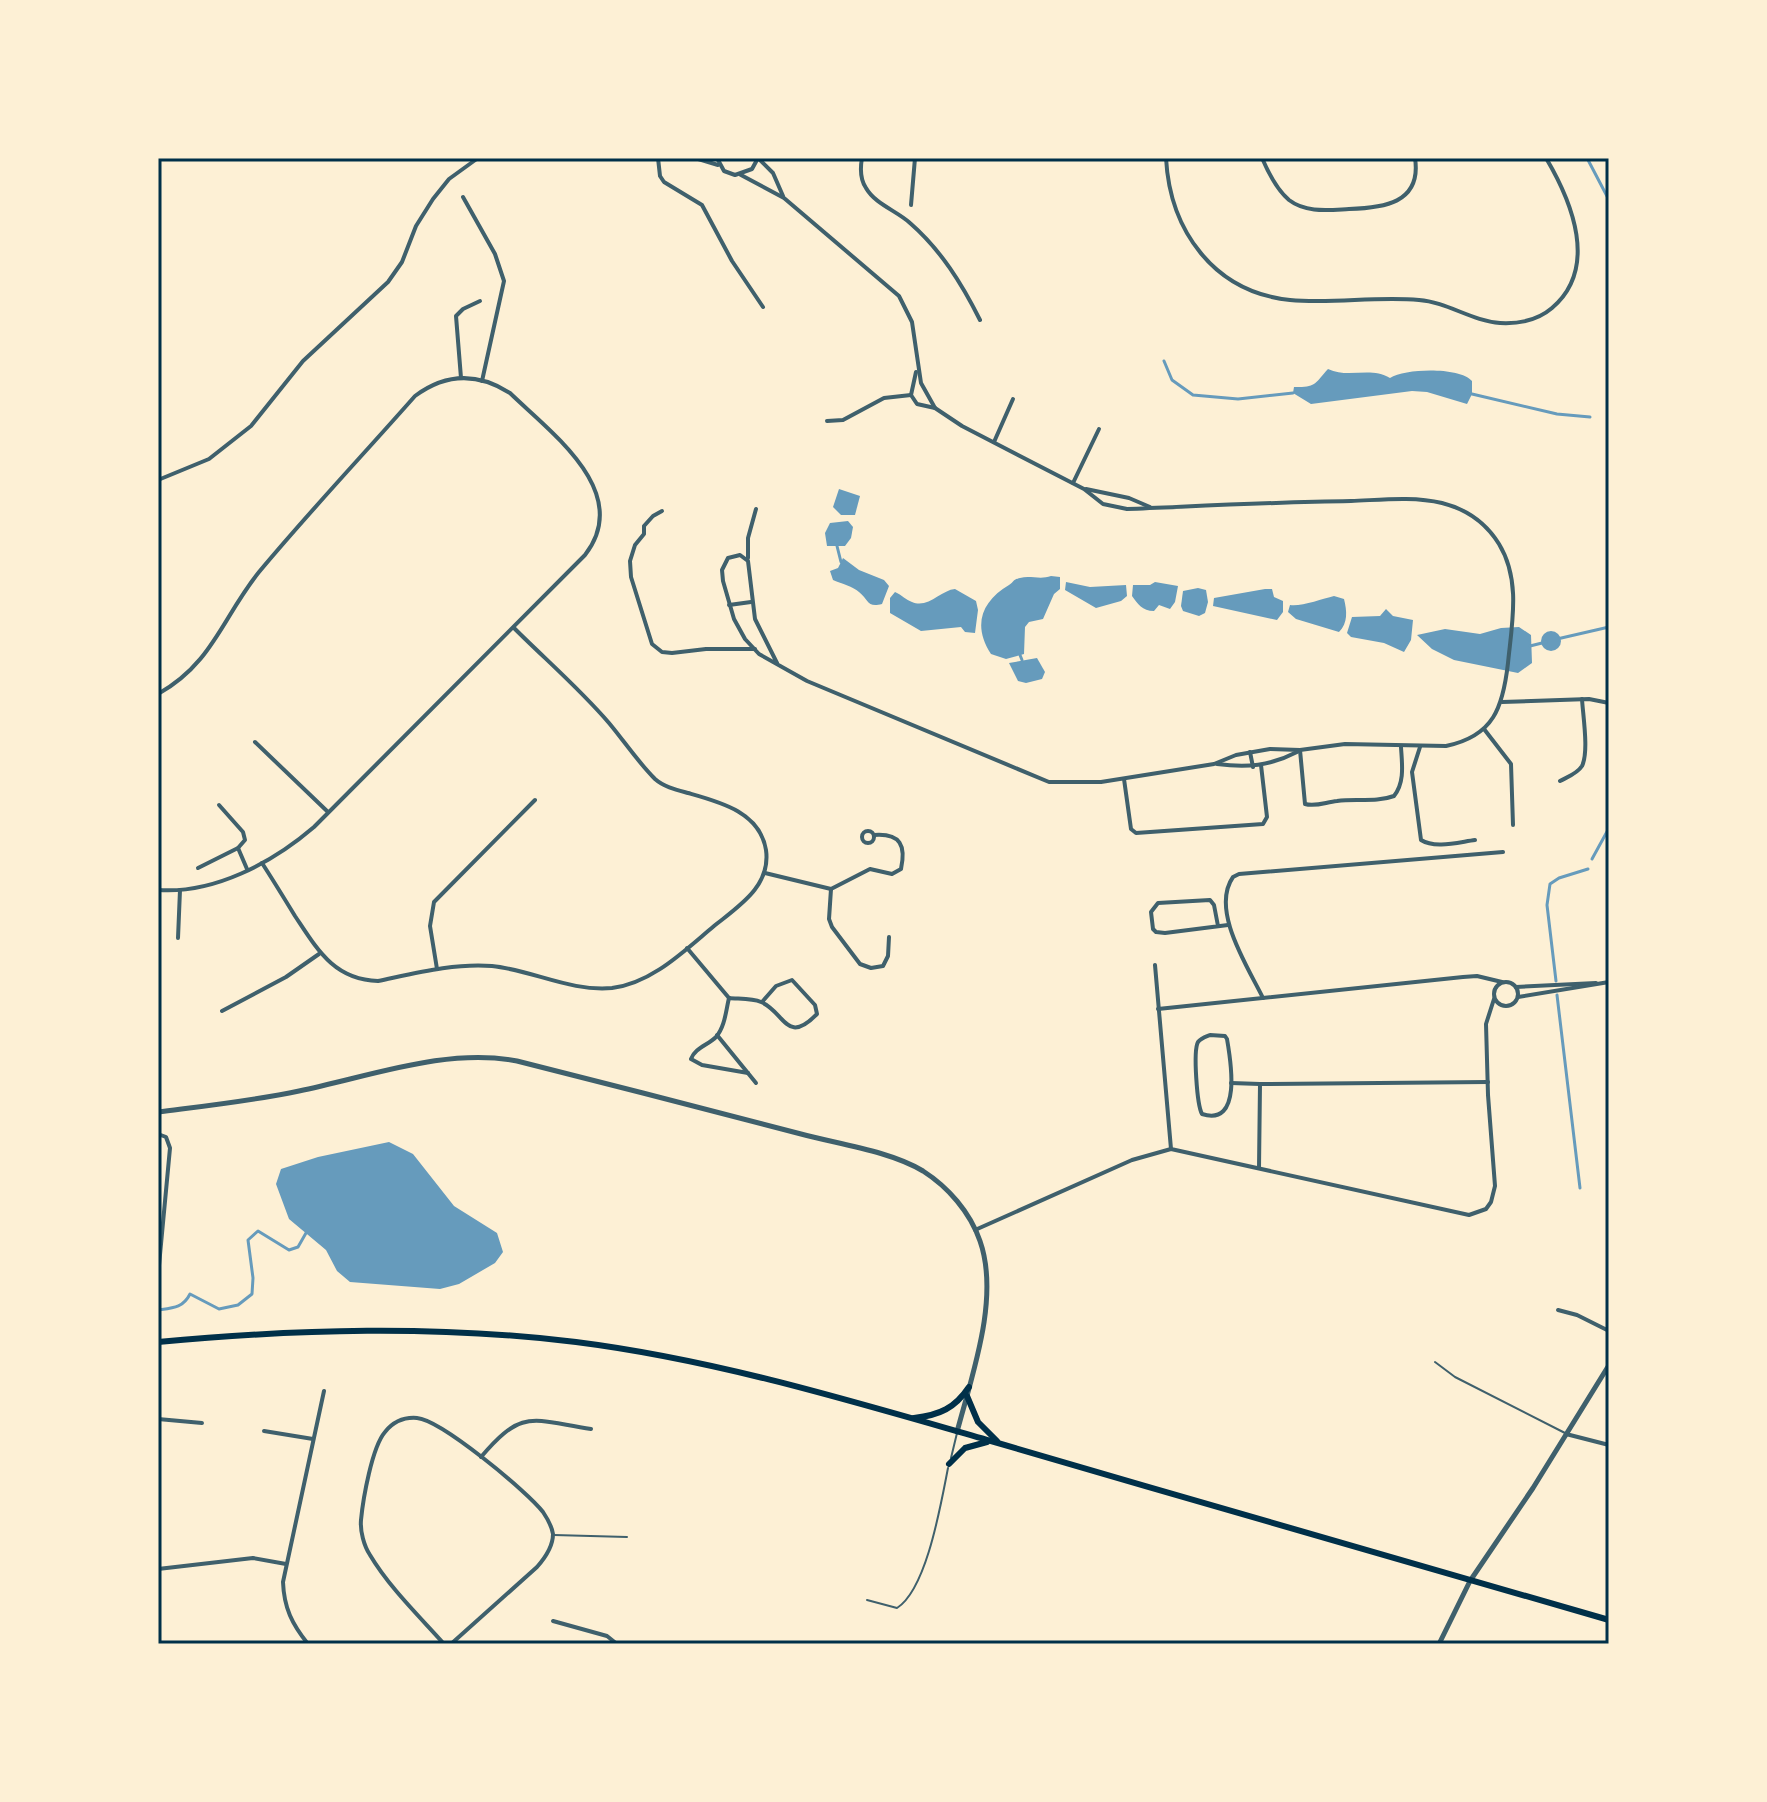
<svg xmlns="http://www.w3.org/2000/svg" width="1767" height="1802" font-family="'Times New Roman',serif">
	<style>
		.water { fill: #669bbc }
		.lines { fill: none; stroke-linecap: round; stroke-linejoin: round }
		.stream { stroke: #669bbc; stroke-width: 3 }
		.service { stroke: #3f606c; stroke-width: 2 }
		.minor { stroke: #3f606c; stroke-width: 4 }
		.tertiary { stroke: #3f606c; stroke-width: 5 }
		.secondary { stroke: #003049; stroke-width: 6 }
		.neatline { fill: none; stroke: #003049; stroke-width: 3 }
	</style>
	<rect width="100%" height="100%" fill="#fdf0d5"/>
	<g class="water">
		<path d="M1328 369C1349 379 1370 366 1390 378 1406 368 1460 367 1472 381V394L1467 404 1427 392 1412 391 1311 404 1293 393 1294 387C1316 388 1315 383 1328 369Z"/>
		<polygon points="839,489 860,496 855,515 841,515 833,507"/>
		<polygon points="848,521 853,527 851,538 845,546 827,546 825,533 830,523"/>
		<path d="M843 558 859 570 884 580 889 586 882 604C867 608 869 600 859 592 854 587 840 583 833 580L830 571 838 568Z"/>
		<path d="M1051 576 1060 577V589L1054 594 1043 619 1029 622 1025 627 1024 654 1006 659 991 654C972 625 982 601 1009 585 1015 581 1012 580 1020 578 1030 575 1040 580 1051 576Z"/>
		<polygon points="1066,582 1090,587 1126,585 1127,596 1121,601 1096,608 1065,590"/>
		<path d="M1155 582 1178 586 1175 602 1170 609 1159 605 1154 611C1142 611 1138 604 1132 596L1133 585H1150Z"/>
		<polygon points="1198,588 1206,590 1208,602 1205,613 1199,616 1183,611 1181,606 1183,591"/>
		<path d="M955 589 976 601 978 610 975 633 965 632 961 627 921 631 890 613V598L895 592C902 595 906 600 912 602 928 609 941 590 955 589Z"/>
		<polygon points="1265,589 1272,589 1274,597 1283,601 1283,612 1277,620 1213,606 1214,598"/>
		<path d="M1334 596 1344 599C1347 611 1348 623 1339 632L1296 619 1288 612 1290 605C1300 607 1322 599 1334 596Z"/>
		<polygon points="1386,609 1393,616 1413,620 1411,640 1404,652 1384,643 1351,637 1347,633 1352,617 1380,616"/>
		<polygon points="1519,627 1531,635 1532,663 1518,673 1454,660 1432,649 1417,635 1445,629 1480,634 1501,628"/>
		<circle cx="1551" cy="641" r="10"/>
		<polygon points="1037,658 1045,672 1042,679 1026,683 1018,681 1009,663"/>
		<polygon points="389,1142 413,1154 454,1206 497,1233 503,1252 495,1263 459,1284 440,1289 350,1282 337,1271 326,1250 289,1219 276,1184 281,1169 318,1157"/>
	</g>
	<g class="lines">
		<g class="stream">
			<polyline points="1587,158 1609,200"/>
			<polyline points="1164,361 1172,380 1193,395 1238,399 1293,393"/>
			<polyline points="1472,394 1557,414 1590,417"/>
			<polyline points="837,546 841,562"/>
			<polyline points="1557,639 1609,627"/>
			<polyline points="1530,646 1546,642"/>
			<polyline points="1020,655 1022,660"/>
			<polyline points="1592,859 1609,828"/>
			<polyline points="1556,981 1547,905 1550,884 1559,878 1588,869"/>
			<polyline points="1557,995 1580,1188"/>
			<path d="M158 1310C173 1308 183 1308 190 1294L219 1309 238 1305 252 1294 253 1278 248 1240 258 1231 289 1250 298 1247 306 1233"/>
		</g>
		<g class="service">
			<polyline points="1435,1362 1455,1377 1565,1433"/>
			<polyline points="951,1458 957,1433"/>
			<polyline points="554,1535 627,1537"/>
			<path d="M867 1600 897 1608C927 1589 941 1503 948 1468"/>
		</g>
		<g class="minor">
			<polyline points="658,158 660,176 664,182 702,205 732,261 763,307"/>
			<polyline points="695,158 718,165"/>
			<polyline points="717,158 724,171 735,175 752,169 758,158"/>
			<polyline points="758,158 773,173 783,196"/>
			<path d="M862 158C860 169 860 179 866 188 875 204 897 211 910 223 941 250 962 284 980 320"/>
			<path d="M1166 158C1170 231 1214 292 1290 300 1333 304 1376 296 1419 300 1447 302 1472 321 1500 323 1519 324 1538 320 1552 308 1599 268 1572 202 1546 158"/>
			<path d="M1262 158C1268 172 1276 189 1289 200 1306 213 1328 210 1349 209 1382 208 1422 204 1415 158"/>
			<path d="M741 175 784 198 899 296 912 322 921 383 935 408 962 426 1084 489 1103 504 1127 509C1201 506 1276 502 1351 501 1380 500 1413 496 1442 503 1466 509 1486 523 1499 544 1521 580 1512 623 1508 663 1503 707 1494 736 1446 746L1345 744 1300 750 1270 749 1236 755 1214 764 1101 782H1049L807 681 759 654 745 639 734 619 723 581 722 570 728 558 740 555 748 561 755 619 777 663"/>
			<polyline points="463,197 495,254 504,281 482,381"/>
			<polyline points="911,205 915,158"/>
			<polyline points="916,372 911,395 917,404 935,408"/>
			<polyline points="461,378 456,316 463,309 480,301"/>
			<polyline points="827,421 843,420 884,398 911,395"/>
			<polyline points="994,442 1013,399"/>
			<polyline points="158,480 209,459 251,426 303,361 388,282 402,262 416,226 433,199 449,179 478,158"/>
			<polyline points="1073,483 1099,429"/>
			<polyline points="1086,489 1129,498 1150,507"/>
			<polyline points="662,511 653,516 644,526 644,534 635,545 630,561 631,577 652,644 662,652 672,653 706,649 755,649"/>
			<polyline points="748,558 748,538 756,509"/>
			<polyline points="729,605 751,602"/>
			<path d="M158 694C213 663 222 618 259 572 309 512 363 455 415 396 446 373 477 372 510 393 550 432 634 492 585 555L314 827C272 863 214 894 158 890"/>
			<polyline points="1502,702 1589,699 1609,703"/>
			<polyline points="1484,729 1511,764 1513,825"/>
			<polyline points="255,742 328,812"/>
			<path d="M1420 747 1412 772 1421 840C1435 849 1459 842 1475 840"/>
			<path d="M1300 750 1305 804C1316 807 1326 802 1337 801 1357 798 1375 803 1394 796 1405 782 1402 764 1401 747"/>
			<polyline points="1250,752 1253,767"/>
			<path d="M1217 764C1247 768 1270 766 1297 752"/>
			<polyline points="1124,779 1131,829 1136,833 1263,824 1267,817 1261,765"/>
			<path d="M1560 781C1567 777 1577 774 1582 766 1589 752 1583 716 1582 699"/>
			<circle cx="868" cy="837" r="6"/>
			<polyline points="238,848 247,869"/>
			<path d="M262 863C273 880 284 898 295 916 317 949 334 980 378 981 416 973 454 963 492 966 532 970 571 992 612 988 652 983 684 951 714 926 739 906 771 886 766 850 760 812 720 802 688 793 677 790 664 787 655 779 638 762 624 741 609 723 580 689 545 659 514 628"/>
			<polyline points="198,868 238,848 245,840 243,832 219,805"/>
			<polyline points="765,873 831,889"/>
			<polyline points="831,889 829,919 832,927 860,964 871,968 883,966 888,956 889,937"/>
			<path d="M831 889 870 869 892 874 901 869C906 846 901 833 874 835"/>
			<polyline points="1218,926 1214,905 1210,900 1158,903 1151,912 1153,929 1156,932 1165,933 1228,925"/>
			<polyline points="178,938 180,890"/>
			<polyline points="687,948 729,998"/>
			<polyline points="1155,965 1171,1149 1469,1215 1486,1209 1491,1202 1495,1186 1488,1095 1486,1024 1494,999"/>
			<polyline points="437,969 430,926 434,902 535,800"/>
			<circle cx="1506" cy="994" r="12"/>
			<polyline points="1516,987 1596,983"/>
			<polyline points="1518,997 1609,982"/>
			<path d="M729 998C738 999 752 998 761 1002 785 1012 786 1046 817 1014L815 1005 792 980 776 986 762 1002"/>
			<path d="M729 998C726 1010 725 1027 716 1037 708 1045 695 1048 691 1059L702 1065 748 1073"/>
			<path d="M1263 998C1248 967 1210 910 1233 877L1239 874 1503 852"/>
			<polyline points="1158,1009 1463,977 1477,976 1502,982"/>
			<polyline points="222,1011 286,977 319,954"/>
			<polyline points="717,1035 756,1083"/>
			<path d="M1210 1035 1225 1036 1227 1039C1231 1062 1242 1127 1202 1114 1197 1105 1193 1051 1198 1042 1201 1038 1205 1037 1210 1035Z"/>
			<polyline points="1231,1083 1260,1084"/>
			<polyline points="158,1134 166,1137 170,1148 158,1276"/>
			<polyline points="1259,1168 1260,1084 1488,1082"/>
			<polyline points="975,1230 1132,1160 1171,1149"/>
			<polyline points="1558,1310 1577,1315 1609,1331"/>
			<polyline points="158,1419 202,1423"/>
			<polyline points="264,1431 313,1439"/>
			<polyline points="1566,1434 1609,1445"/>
			<path d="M481 1457C523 1408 531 1420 591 1429"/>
			<polyline points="158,1569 253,1558 286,1564"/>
			<polyline points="553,1621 607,1636 617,1644"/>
			<path d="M308 1644C292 1624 284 1608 283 1582L324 1391"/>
			<path d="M444 1644C419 1616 389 1587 370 1555 364 1546 360 1531 361 1520 363 1499 372 1447 385 1432 393 1422 404 1417 417 1418 441 1420 528 1492 543 1512 547 1518 552 1527 553 1534 553 1547 545 1558 537 1567L451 1644"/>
		</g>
		<g class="tertiary">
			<path d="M158 1112C205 1106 252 1101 299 1091 368 1077 447 1047 517 1061 612 1085 706 1109 801 1134 838 1144 890 1151 923 1171 948 1187 970 1212 980 1241 1000 1298 972 1375 957 1432"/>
			<polyline points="1439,1644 1470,1581 1533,1488 1609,1365"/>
		</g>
		<g class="secondary">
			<path d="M158 1342C298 1329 436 1325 576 1342 718 1360 854 1402 991 1441 1197 1501 1403 1562 1609 1620"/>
			<polyline points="967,1396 978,1422 997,1441"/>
			<path d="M914 1418C940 1415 955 1408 969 1387"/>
			<polyline points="949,1464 965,1448 987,1442"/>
		</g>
	</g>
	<rect width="1767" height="1802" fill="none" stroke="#fdf0d5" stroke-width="320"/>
	<rect x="160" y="160" width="1447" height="1482" class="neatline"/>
</svg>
